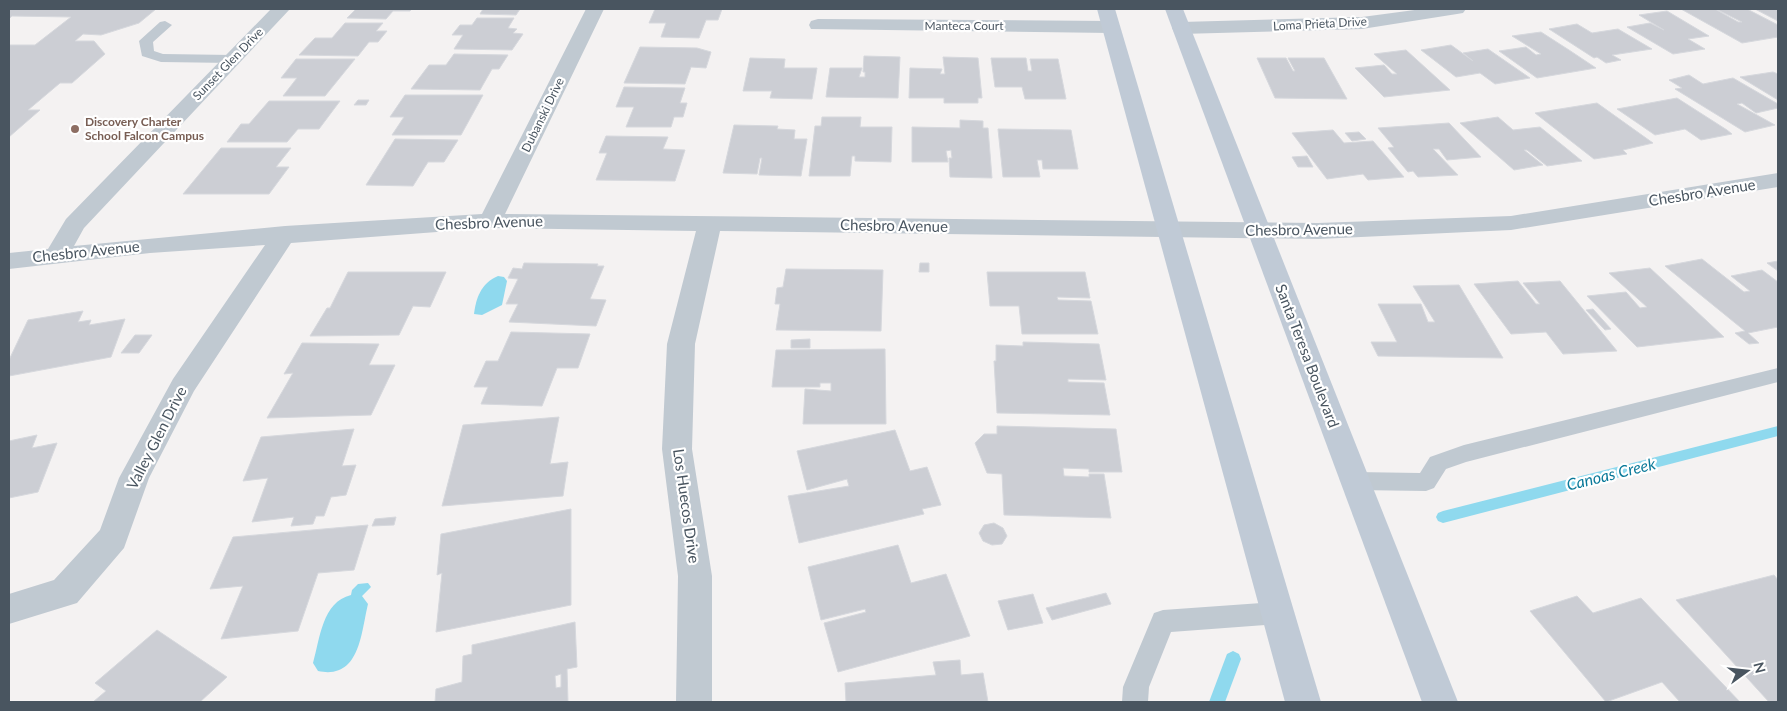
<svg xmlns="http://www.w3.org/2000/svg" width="1787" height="711" font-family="Lato,sans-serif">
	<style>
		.water { fill: #8fd9ee }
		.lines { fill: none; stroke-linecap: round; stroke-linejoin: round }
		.stream { fill: #8fd9ee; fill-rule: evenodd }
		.building { fill: #ccced4; stroke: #d6d8dd; fill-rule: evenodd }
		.service { fill: #c0c9d1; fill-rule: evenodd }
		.minor { fill: #c0c9d1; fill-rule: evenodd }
		.secondary { fill: #c0cad6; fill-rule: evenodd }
		.education-dot { fill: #8d6e63; stroke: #fff; stroke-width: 2 }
		.labels { text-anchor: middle; stroke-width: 4.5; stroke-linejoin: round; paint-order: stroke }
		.far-street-label { font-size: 12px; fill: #495560; stroke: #fff }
		.far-education-label { font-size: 12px; font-weight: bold; fill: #785e54; stroke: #fff; text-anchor: start }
		.street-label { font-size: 15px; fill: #495560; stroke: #fff }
		.water-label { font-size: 16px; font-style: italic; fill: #0b7a9a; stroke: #fff }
	</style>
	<rect width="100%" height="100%" fill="#f4f2f2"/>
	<g class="water">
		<path d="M498 276 504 277 507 281 502 305 482 315 474 314C476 298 481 283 498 276Z"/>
		<path d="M368 583 371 587 362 596 368 604C361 633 360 680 318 671L313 663C320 639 322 602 351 595L352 590 358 584Z"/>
	</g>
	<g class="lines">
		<g class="stream">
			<polygon points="1778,426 1778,436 1443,523 1438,521 1436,517 1438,513 1443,511"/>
			<polygon points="1233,651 1239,654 1241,659 1225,702 1209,702 1227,654"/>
		</g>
	</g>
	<g class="building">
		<polygon points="9,9 156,9 139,23 101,35 83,34 75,41 94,41 105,54 72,83 60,83 28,110 40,110 9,137 9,45 35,45 71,17 12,16 9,19"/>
		<polygon points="356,9 412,9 410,11 393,11 386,19 347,18"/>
		<polygon points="483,9 520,9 516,15 480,14"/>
		<polygon points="655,9 722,9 718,20 706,20 699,38 661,37 666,23 649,23"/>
		<polygon points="1681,9 1715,9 1738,22 1742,22 1716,9 1747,9 1778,25 1778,37 1742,43"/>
		<polygon points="1755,9 1778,9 1778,21"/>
		<polygon points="1667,11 1709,36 1688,39 1705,49 1673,54 1627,27 1650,23 1664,30 1639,15"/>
		<polygon points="477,18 514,18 508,28 517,29 513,33 523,34 512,50 454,49 463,35 452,35 460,25 472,25"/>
		<polygon points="345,23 383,23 376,31 387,31 378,42 369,42 358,56 299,55 315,38 332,38"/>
		<polygon points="1577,24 1592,33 1618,29 1652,49 1612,55 1621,60 1606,63 1597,57 1594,58 1549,29"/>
		<polygon points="1541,32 1569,50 1596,68 1537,78 1499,51 1526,47 1536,55 1541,54 1512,36"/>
		<polygon points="1451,45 1473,61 1463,53 1488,49 1530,78 1495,84 1480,73 1456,77 1421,50"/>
		<polygon points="640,47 697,48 711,52 706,68 691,67 685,84 624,83"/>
		<polygon points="1406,50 1450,90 1384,97 1355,68 1384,65 1392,74 1397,74 1374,54"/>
		<polygon points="454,54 508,55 499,69 492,69 480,90 411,89 429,65 446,65"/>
		<polygon points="864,56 900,57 898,98 826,97 830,68 862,68 859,77 865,77 865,72 863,72"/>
		<polygon points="943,57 978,58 982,98 978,98 978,103 944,103 944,98 909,98 910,68 942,69 940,74 945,74"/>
		<polygon points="750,58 785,59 784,68 817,68 812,99 770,98 772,91 743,91"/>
		<polygon points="991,58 1026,58 1028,71 1032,71 1030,59 1058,59 1066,99 1025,99 1022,87 995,87"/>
		<polygon points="1257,58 1286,58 1293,71 1295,71 1288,58 1324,58 1347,99 1275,98"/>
		<polygon points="296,59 355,59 325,96 283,96 297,78 281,78"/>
		<polygon points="1773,72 1778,74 1778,100 1740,77"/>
		<polygon points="1689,75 1703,84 1733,78 1778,104 1778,108 1756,113 1742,103 1737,104 1775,125 1745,132 1675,89 1682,88 1669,80"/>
		<polygon points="624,87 685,88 680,103 687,103 683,117 674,117 671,127 626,127 634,107 616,107"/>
		<polygon points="405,95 483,95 461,135 392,135 404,117 390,117"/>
		<polygon points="1677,98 1727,130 1732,134 1701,140 1685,129 1655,135 1617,109"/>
		<polygon points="358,100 369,100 366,105 354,105"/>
		<polygon points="269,101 340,101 319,129 298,129 287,142 227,142 241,124 249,124"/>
		<polygon points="1597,103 1653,143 1623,150 1627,154 1594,159 1535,113"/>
		<polygon points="822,117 861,117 860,127 892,127 891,162 855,161 855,156 852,156 850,176 809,176 815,126 821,126"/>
		<polygon points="1498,117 1513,130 1540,127 1582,161 1547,166 1527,150 1524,150 1543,165 1514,170 1460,123"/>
		<polygon points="960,120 983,121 983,128 988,128 992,178 950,177 949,158 952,158 951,150 946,151 948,162 912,162 912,127 960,128"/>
		<polygon points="1449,123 1481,157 1447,160 1439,149 1433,149 1458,175 1418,177 1413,171 1408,172 1388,148 1394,147 1378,128"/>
		<polygon points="734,125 778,126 777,129 795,130 794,139 807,139 801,176 759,175 762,158 760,158 757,174 723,173"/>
		<polygon points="998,129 1071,130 1078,169 1043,169 1042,160 1037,160 1040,177 1003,177"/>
		<polygon points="1333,130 1344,143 1373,141 1404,177 1368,180 1363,174 1327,179 1292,133"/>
		<polygon points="1359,132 1366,139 1352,141 1345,133"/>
		<polygon points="606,136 668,137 663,149 685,150 675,181 596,180 607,153 599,153"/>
		<polygon points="395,139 458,140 444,162 428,162 413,186 366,185"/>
		<polygon points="221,148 291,148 276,167 289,167 269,194 183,194"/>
		<polygon points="1307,156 1313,167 1298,167 1292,157"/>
		<polygon points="1702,259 1744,292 1750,291 1731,276 1762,270 1778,282 1778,327 1748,333 1759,343 1749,344 1735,333 1745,331 1665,266"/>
		<polygon points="1778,261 1778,271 1767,263"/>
		<polygon points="524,263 598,264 597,266 604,266 590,299 606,300 596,326 509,322 518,304 506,304 518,279 508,278 513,268 522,269"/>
		<polygon points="920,263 929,263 929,272 919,272"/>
		<polygon points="1650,268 1724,337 1637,347 1587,296 1626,292 1640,308 1647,307 1609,273"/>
		<polygon points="786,269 883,270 881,331 776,330 780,304 775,304 777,288 783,287"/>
		<polygon points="348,272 446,272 430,307 413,306 399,335 310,336 327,308 330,308"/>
		<polygon points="987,272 1085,272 1090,298 1057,297 1058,300 1091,301 1098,334 1022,334 1019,306 990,306"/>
		<polygon points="1518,281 1536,304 1540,304 1523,283 1560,281 1617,351 1563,354 1546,332 1511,334 1474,284"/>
		<polygon points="1459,285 1503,358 1378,356 1371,342 1397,342 1378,304 1421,304 1428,322 1435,322 1413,286"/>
		<polygon points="1593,309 1611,329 1605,330 1586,310"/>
		<polygon points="83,311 78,322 91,320 89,325 125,319 111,357 9,376 9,360 28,320"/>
		<polygon points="511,332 590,334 578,368 557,368 542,406 481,404 488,387 474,387 486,361 498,361"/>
		<polygon points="135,335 152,335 139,353 121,353"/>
		<polygon points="810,339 810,348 791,348 791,340"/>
		<polygon points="1023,342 1099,344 1106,380 1068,379 1068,382 1104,383 1110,415 997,413 994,361 996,361 996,345 1023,346"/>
		<polygon points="302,343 379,344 369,365 395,365 371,415 267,418 293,373 284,374"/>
		<polygon points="885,349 886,424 803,424 805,389 831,391 831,383 820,383 820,387 772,387 776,350"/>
		<polygon points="559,417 550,464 568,462 563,496 442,506 463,425"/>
		<polygon points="997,426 1116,429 1122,472 1089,472 1089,469 1063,468 1064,476 1089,477 1089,474 1104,474 1111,518 1004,515 1002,474 987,473 975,443 984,434 997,434"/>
		<polygon points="354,429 342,466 356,465 346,495 331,497 324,516 316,516 313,524 291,526 294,517 252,522 268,478 243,481 261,437"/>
		<polygon points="895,430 910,471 927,467 941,505 922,509 924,514 799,543 788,496 849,486 847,479 807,490 797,451"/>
		<polygon points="37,435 32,448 57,443 38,492 9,498 9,441"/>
		<polygon points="571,509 571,605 436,632 442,573 437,575 441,534"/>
		<polygon points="396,517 394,525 372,526 375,519"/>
		<polygon points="994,523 1003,528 1007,536 1002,544 992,545 983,541 979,533 984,525"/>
		<polygon points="368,525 354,570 318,573 298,631 221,639 243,586 210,589 233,537"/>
		<polygon points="898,545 911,583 946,574 970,636 838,672 824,623 866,612 865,609 821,620 808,567"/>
		<polygon points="1774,575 1778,580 1778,702 1769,702 1676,600"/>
		<polygon points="1106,593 1111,604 1052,620 1046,608"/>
		<polygon points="1033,594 1043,623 1008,630 998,601"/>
		<polygon points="1577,596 1593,613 1641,598 1740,702 1680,702 1662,682 1606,702 1530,611"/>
		<path d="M575 622 577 667 567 669 568 702H435L436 689 462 682 463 656 472 654V645ZM561 674V687L556 688 555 676Z"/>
		<polygon points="157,630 227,677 200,702 93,702 106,691 95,683"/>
		<polygon points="960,660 961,675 983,673 988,702 846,702 845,683 936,675 933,662"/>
	</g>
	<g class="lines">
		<g class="service">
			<polygon points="165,21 172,25 153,42 154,51 163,54 232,55 239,59 232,63 161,62 142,56 139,41 160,22"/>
			<polygon points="1778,368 1778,382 1466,462 1446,469 1434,488 1426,491 1355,490 1347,487 1344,481 1347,475 1355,472 1420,473 1430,457 1464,445"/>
			<polygon points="1277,602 1286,605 1290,613 1286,621 1277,624 1171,632 1149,687 1148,702 1122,702 1123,687 1154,613 1163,610"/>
		</g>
		<g class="minor">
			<polygon points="271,9 290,9 84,228 74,246 285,226 482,214 586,9 604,9 505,214 1318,223 1511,216 1778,173 1778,187 1511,230 1318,239 720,231 695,344 692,449 712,576 712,702 676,702 678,576 662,449 667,344 696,231 490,228 291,243 194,391 149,478 124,548 77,603 9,624 9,594 54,580 100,530 119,478 173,379 265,245 150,253 9,269 9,253 48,249 66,219"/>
			<polygon points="1422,9 1466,9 1463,13 1457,14 1362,29 1181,34 1174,32 1172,28 1174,24 1181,22 1362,17"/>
			<polygon points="818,19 1111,21 1118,23 1120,27 1118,31 1111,33 811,29 809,25 811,21"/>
		</g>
		<g class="secondary">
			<polygon points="1097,9 1115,9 1321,702 1285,702"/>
			<polygon points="1165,9 1183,9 1458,702 1422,702"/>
		</g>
	</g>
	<circle class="education-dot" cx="75" cy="129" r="5"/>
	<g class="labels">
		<g class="far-street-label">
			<text transform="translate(1320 24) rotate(-3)" y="4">Loma Prieta Drive</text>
			<text x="964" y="30">Manteca Court</text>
			<text transform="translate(228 64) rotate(-46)" y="4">Sunset Glen Drive</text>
			<text transform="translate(543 115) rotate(-64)" y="4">Dubanski Drive</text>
		</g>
		<g class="far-education-label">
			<text x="85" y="126">Discovery Charter<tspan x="85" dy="14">School Falcon Campus</tspan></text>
		</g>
		<g class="street-label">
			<text transform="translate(1702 193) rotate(-9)" y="5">Chesbro Avenue</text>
			<text transform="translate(489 223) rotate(-2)" y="5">Chesbro Avenue</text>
			<text transform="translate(894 226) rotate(1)" y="5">Chesbro Avenue</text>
			<text transform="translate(1299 230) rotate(-1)" y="5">Chesbro Avenue</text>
			<text transform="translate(86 252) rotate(-6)" y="5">Chesbro Avenue</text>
			<text transform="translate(1307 356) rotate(69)" y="5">Santa Teresa Boulevard</text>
			<text transform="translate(157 438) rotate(-63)" y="5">Valley Glen Drive</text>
			<text transform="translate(686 506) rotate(82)" y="5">Los Huecos Drive</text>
		</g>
		<g class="water-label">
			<text transform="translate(1611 474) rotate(-14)" y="6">Canoas Creek</text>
		</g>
	</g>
	<rect width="1787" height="711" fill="none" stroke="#495560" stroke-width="20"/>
	<g transform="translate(1747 671) rotate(75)" stroke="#ffffff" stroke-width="4" paint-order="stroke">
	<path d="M0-4L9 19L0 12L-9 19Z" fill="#495560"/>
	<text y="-8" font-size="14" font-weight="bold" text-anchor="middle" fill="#495560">N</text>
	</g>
</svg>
